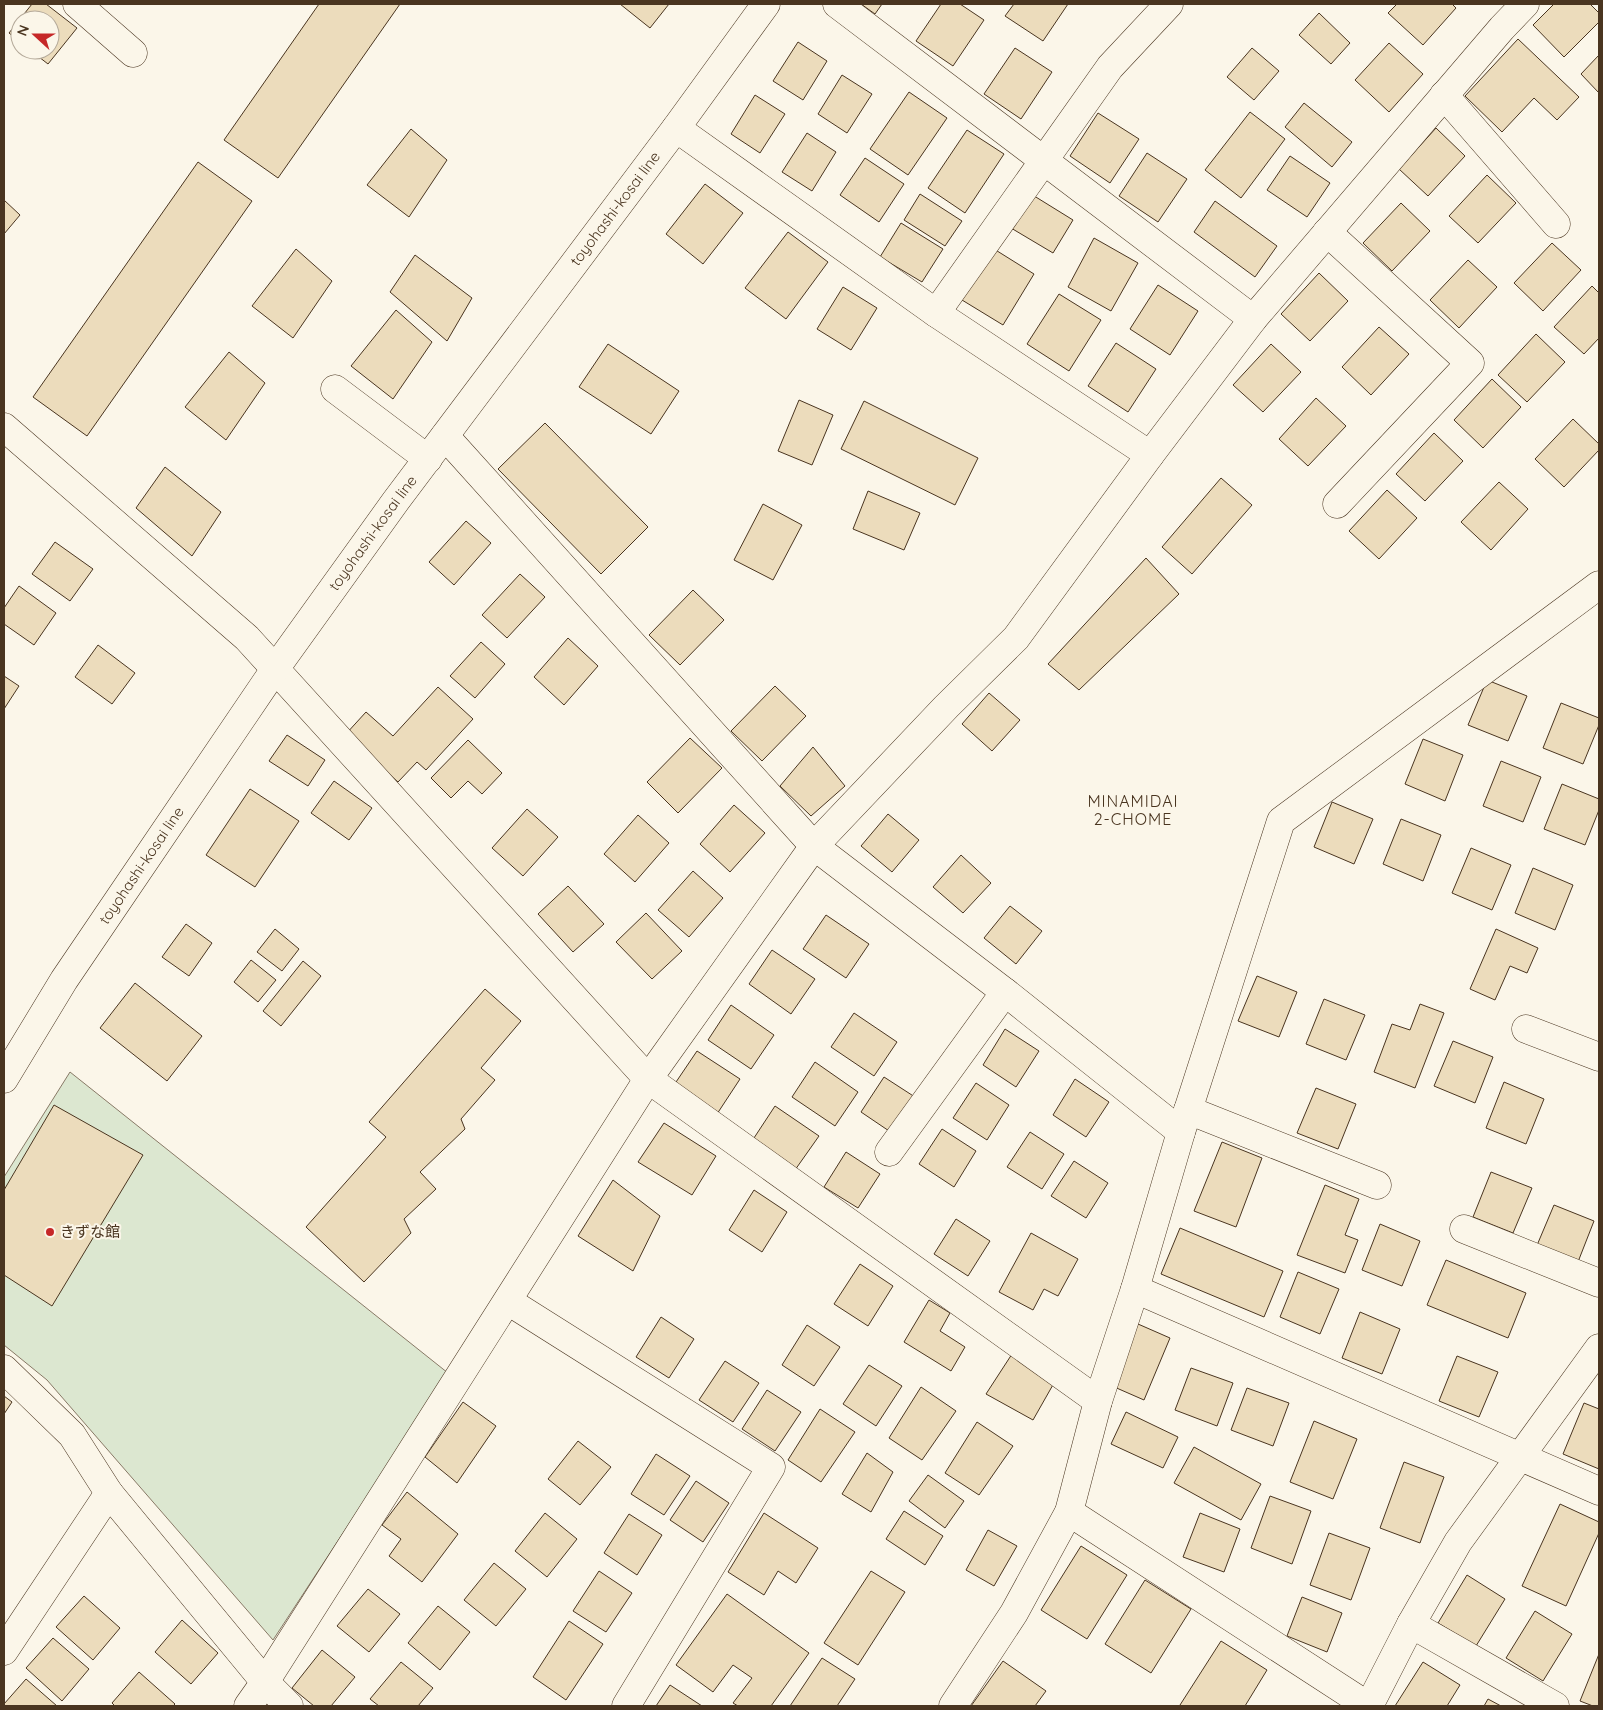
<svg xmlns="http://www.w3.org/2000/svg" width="1603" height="1710" font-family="Quicksand,'Noto Sans JP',sans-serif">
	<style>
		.green { fill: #dce7d0; stroke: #887966 }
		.building { fill: #ecdcbc; stroke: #4a3520 }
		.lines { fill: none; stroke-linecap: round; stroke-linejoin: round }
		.street-casing { stroke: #4a3520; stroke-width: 29 }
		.primary-casing { stroke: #4a3520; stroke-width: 29 }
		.street { stroke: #fbf6e9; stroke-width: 28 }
		.primary { stroke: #fbf6e9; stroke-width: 28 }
		.poi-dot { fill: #c62828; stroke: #fbf6e9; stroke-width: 2 }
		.labels { text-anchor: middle; stroke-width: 4; stroke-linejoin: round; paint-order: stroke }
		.street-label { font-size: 15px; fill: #4a3520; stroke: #fbf6e9 }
		.poi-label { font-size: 15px; fill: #4a3520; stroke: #fbf6e9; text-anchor: start }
		.neighbourhood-label { font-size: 16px; letter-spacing: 1px; fill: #4a3520; stroke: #fbf6e9 }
	</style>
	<rect width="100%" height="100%" fill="#fbf6e9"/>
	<polygon class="green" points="70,1072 448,1373 273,1640 47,1380 4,1345 4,1177"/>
	<g class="building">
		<polygon points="32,4 46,4 77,28 48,64 30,50 50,50 50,20 20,20 20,42 9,33"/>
		<polygon points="319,4 400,4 278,178 224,140"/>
		<polygon points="620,4 669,4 650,28"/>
		<polygon points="861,4 882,4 875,14"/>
		<polygon points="941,4 960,4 984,20 953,66 916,41"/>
		<polygon points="1014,4 1068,4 1043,41 1005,16"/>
		<polygon points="1397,4 1452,4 1456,8 1423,45 1388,13"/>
		<polygon points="1554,4 1590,4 1599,13 1599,22 1564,57 1533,25"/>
		<polygon points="1319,13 1350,43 1331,64 1299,35"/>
		<polygon points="1518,39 1579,97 1557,120 1534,98 1502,132 1465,96"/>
		<polygon points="798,42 827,61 803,100 773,81"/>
		<polygon points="1389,43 1423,74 1389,112 1355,80"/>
		<polygon points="1015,48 1052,72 1021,119 984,94"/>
		<polygon points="1252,48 1279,71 1254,100 1227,77"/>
		<polygon points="1599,55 1599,93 1581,74"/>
		<polygon points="842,75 872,94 847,133 818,114"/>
		<polygon points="909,92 947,118 908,175 870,149"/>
		<polygon points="755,95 785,114 760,153 731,134"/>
		<polygon points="1304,103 1352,142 1332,167 1285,127"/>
		<polygon points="1250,112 1285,139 1241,198 1205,170"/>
		<polygon points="1098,113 1139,139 1110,183 1070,156"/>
		<polygon points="1436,128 1465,156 1428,196 1399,169"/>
		<polygon points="411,129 447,160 409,217 367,185"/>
		<polygon points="967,130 1004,154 965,213 928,188"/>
		<polygon points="807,133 836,152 812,191 782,172"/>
		<polygon points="1147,153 1187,179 1158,222 1119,196"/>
		<polygon points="1290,156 1330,183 1307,217 1267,190"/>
		<polygon points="865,158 904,184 879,222 840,195"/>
		<polygon points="198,162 252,201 87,436 33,397"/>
		<polygon points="1487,175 1516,203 1478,243 1449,216"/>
		<polygon points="705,184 743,213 703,264 666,234"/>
		<polygon points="920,194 962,221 945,246 904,220"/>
		<polygon points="1031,194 1073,220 1053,253 1011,228"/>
		<polygon points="4,200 20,215 4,234"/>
		<polygon points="1215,201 1277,246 1255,277 1194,232"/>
		<polygon points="1401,203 1430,231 1392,271 1363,243"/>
		<polygon points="901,223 943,249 922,282 880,257"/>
		<polygon points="788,232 828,262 786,319 745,288"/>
		<polygon points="1094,238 1138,263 1111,311 1068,287"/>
		<polygon points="1552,243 1581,270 1543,311 1514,283"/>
		<polygon points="296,249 332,281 293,338 252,306"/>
		<polygon points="994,249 1034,274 1003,325 962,300"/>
		<polygon points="415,255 472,298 447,341 390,292"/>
		<polygon points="1468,260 1497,287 1459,328 1430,300"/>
		<polygon points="1319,273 1348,301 1310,341 1281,314"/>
		<polygon points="1158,285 1198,311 1170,355 1130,329"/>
		<polygon points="1592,286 1599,293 1599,338 1584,354 1554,327"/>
		<polygon points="843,287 877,308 851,350 817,329"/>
		<polygon points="1059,294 1101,320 1069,371 1027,344"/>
		<polygon points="396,310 432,342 393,399 351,366"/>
		<polygon points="1379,327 1409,354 1371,395 1342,367"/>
		<polygon points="1536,334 1565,362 1527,402 1498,375"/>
		<polygon points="1116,343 1156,369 1128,412 1088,386"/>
		<polygon points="608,344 679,391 651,434 579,387"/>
		<polygon points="1271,344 1301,372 1263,412 1233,385"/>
		<polygon points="229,352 265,383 226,440 185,407"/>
		<polygon points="1492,379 1521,407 1483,448 1454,420"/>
		<polygon points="1316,398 1346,426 1308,466 1279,439"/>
		<polygon points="799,400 833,415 812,465 778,451"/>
		<polygon points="864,401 978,458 955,505 841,449"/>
		<polygon points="1573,419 1599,444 1599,450 1564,487 1535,459"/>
		<polygon points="545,423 648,527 601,574 498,469"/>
		<polygon points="1434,433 1463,461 1425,501 1396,474"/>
		<polygon points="165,467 221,512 192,556 136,508"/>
		<polygon points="1221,478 1252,505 1192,574 1162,547"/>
		<polygon points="1499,482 1528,509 1491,550 1461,522"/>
		<polygon points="1387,490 1417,518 1379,559 1349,531"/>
		<polygon points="868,491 920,513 904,550 853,529"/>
		<polygon points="763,504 802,525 773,580 734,560"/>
		<polygon points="466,521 491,543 454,585 429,562"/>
		<polygon points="55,542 93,569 70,601 32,574"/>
		<polygon points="1146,558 1179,594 1079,690 1048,664"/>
		<polygon points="520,574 545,597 507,638 482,615"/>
		<polygon points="19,586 56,613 34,645 4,624 4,608"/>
		<polygon points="693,590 724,620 680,665 649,635"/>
		<polygon points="568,638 598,666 564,705 534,677"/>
		<polygon points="481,642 505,664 475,698 450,676"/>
		<polygon points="98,645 135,673 112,704 75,677"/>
		<polygon points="4,676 19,686 4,709"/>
		<polygon points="1487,680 1527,696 1508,741 1468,725"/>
		<polygon points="775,686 806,716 762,761 731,731"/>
		<polygon points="438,687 473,719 426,770 417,762 398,782 345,735 366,712 393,736"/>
		<polygon points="989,693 1020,720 992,751 962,724"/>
		<polygon points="1561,703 1599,718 1599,725 1583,764 1543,748"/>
		<polygon points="287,735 325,760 308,786 269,761"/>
		<polygon points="690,738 722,768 678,813 647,782"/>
		<polygon points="1423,739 1463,755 1445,801 1405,784"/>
		<polygon points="468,740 502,773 482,794 468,781 451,798 431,778"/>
		<polygon points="813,747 845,786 811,816 780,786"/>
		<polygon points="1501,761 1541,777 1523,822 1483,806"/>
		<polygon points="334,781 372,808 349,840 311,813"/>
		<polygon points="1562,784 1599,799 1599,810 1585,845 1544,829"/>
		<polygon points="250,789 299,821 255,887 206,855"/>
		<polygon points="1332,802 1373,819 1354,864 1314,847"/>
		<polygon points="734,805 765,833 730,872 700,844"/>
		<polygon points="527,809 558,837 523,876 492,848"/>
		<polygon points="888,814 919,840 892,872 861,846"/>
		<polygon points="638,815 669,843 635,882 604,854"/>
		<polygon points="1401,819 1441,835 1423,881 1383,864"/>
		<polygon points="1471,848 1511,865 1492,910 1452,893"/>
		<polygon points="961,855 991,883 963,913 933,887"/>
		<polygon points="1533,868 1573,885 1555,930 1515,913"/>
		<polygon points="693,871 723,898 689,937 658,910"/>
		<polygon points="568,886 604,924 573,952 538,914"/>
		<polygon points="1010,906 1042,931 1016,964 984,938"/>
		<polygon points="646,913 682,951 652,979 616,942"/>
		<polygon points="826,915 869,944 846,978 803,949"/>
		<polygon points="186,924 212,943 189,976 162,957"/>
		<polygon points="275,929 299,949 282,971 257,952"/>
		<polygon points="1496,929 1538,948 1527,973 1510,966 1495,1000 1470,989"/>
		<polygon points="772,950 815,979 791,1014 749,984"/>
		<polygon points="251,960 276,980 258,1002 234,982"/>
		<polygon points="303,961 321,976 281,1026 263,1011"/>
		<polygon points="1257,976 1297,992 1279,1037 1238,1021"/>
		<polygon points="135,983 202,1036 167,1081 100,1028"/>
		<polygon points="485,989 521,1021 481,1068 495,1080 461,1119 465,1129 420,1172 436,1189 404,1219 411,1233 364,1282 306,1227 386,1137 369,1122"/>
		<polygon points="1324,999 1365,1015 1346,1060 1306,1044"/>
		<polygon points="1420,1004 1444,1013 1415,1088 1374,1072 1392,1024 1410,1030"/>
		<polygon points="731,1005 774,1035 751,1069 708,1040"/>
		<polygon points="854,1013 897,1042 874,1076 831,1047"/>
		<polygon points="1005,1029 1039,1051 1016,1087 983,1065"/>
		<polygon points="1453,1041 1493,1057 1475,1103 1434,1086"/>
		<polygon points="697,1051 740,1079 717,1114 674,1085"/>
		<polygon points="815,1062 858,1092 835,1126 792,1097"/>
		<polygon points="884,1077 918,1099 895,1135 861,1112"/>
		<polygon points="1075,1079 1109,1102 1086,1137 1053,1115"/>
		<polygon points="1504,1082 1544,1099 1526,1144 1486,1128"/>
		<polygon points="976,1083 1009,1105 987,1140 953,1118"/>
		<polygon points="1316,1088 1356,1104 1338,1149 1297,1133"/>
		<polygon points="54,1105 143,1155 52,1306 4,1275 4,1190"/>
		<polygon points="775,1106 819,1136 795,1170 752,1141"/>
		<polygon points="664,1123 716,1156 692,1195 638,1162"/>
		<polygon points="942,1129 976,1151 954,1187 919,1164"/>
		<polygon points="1030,1132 1064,1154 1042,1189 1007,1167"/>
		<polygon points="1222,1142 1262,1158 1236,1227 1194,1211"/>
		<polygon points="846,1152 880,1174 858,1208 824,1187"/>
		<polygon points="1074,1161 1108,1183 1086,1218 1051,1196"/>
		<polygon points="1491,1172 1532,1188 1513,1233 1473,1217"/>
		<polygon points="613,1180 660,1216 633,1271 578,1236"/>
		<polygon points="1325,1185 1359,1199 1345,1235 1358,1240 1345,1273 1297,1255"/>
		<polygon points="754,1190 787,1212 762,1252 729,1230"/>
		<polygon points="1554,1205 1594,1221 1576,1267 1535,1250"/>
		<polygon points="956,1219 990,1241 968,1276 934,1254"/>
		<polygon points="1380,1224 1420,1241 1402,1286 1362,1270"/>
		<polygon points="1180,1228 1283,1271 1264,1317 1161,1274"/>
		<polygon points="1031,1233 1078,1259 1058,1296 1044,1289 1033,1310 999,1292"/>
		<polygon points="1446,1260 1526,1293 1508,1338 1427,1305"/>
		<polygon points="860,1264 893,1286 868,1326 834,1304"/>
		<polygon points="1298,1272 1339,1289 1320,1334 1280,1317"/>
		<polygon points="929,1300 950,1313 940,1331 965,1347 951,1371 904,1342"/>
		<polygon points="1360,1312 1400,1329 1382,1374 1342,1358"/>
		<polygon points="661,1317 694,1339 669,1378 636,1357"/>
		<polygon points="1138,1324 1170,1338 1144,1400 1112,1386"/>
		<polygon points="807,1325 840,1347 814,1386 782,1365"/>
		<polygon points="1012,1354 1054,1383 1033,1420 986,1394"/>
		<polygon points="1457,1356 1498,1372 1479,1417 1439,1401"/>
		<polygon points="725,1361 759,1383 733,1422 699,1400"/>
		<polygon points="869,1365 902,1386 876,1426 843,1404"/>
		<polygon points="1191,1368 1233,1383 1217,1426 1175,1410"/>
		<polygon points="921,1387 956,1411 922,1460 889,1438"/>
		<polygon points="1247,1388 1289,1403 1273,1446 1231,1430"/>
		<polygon points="767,1390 801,1412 775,1451 742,1429"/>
		<polygon points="4,1396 12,1402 4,1414"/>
		<polygon points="463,1402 496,1426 457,1483 425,1457"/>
		<polygon points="1584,1403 1599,1409 1599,1469 1563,1454"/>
		<polygon points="820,1409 855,1432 821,1482 788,1460"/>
		<polygon points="1126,1412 1178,1437 1163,1468 1111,1444"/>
		<polygon points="1314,1421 1357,1439 1333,1499 1290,1482"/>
		<polygon points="977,1422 1013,1446 979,1495 945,1473"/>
		<polygon points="578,1441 611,1467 580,1505 548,1479"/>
		<polygon points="1194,1447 1261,1484 1241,1520 1174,1483"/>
		<polygon points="867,1453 893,1472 871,1512 842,1494"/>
		<polygon points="656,1454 690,1476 664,1515 631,1494"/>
		<polygon points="1404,1462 1444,1477 1420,1543 1380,1528"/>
		<polygon points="928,1475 964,1501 945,1528 909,1501"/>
		<polygon points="696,1481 729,1503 703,1542 670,1520"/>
		<polygon points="407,1492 458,1534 422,1582 389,1556 401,1539 382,1525"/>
		<polygon points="1270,1496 1311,1511 1292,1564 1251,1548"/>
		<polygon points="1560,1504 1599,1522 1599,1533 1566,1606 1522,1586"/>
		<polygon points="904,1511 943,1536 925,1565 886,1539"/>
		<polygon points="545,1513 577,1539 547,1577 515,1551"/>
		<polygon points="764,1513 818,1548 796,1583 778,1571 764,1595 728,1572"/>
		<polygon points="1200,1513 1240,1529 1224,1572 1183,1557"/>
		<polygon points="629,1514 662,1535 637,1575 604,1553"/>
		<polygon points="988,1530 1017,1546 994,1586 966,1570"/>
		<polygon points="1329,1533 1370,1548 1351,1600 1310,1585"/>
		<polygon points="1081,1546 1127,1575 1087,1639 1041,1610"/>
		<polygon points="494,1563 526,1589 496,1626 464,1600"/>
		<polygon points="599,1571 632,1593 606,1632 573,1611"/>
		<polygon points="871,1571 905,1592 858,1665 824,1643"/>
		<polygon points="1467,1575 1505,1599 1476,1646 1438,1623"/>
		<polygon points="1145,1580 1191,1609 1151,1673 1105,1644"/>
		<polygon points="368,1589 400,1614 369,1652 337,1626"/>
		<polygon points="727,1594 809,1653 771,1706 738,1706 733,1703 752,1678 733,1665 713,1692 676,1665"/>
		<polygon points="84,1596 120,1628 93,1660 56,1627"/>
		<polygon points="1302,1597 1342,1613 1327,1652 1287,1636"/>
		<polygon points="438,1606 470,1632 440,1670 408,1643"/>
		<polygon points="1535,1611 1572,1634 1543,1681 1506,1658"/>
		<polygon points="182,1620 218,1653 191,1684 155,1652"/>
		<polygon points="569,1621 603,1644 566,1700 533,1677"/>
		<polygon points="53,1638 89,1669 62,1701 26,1668"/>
		<polygon points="1221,1641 1267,1670 1245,1706 1182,1706 1180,1705"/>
		<polygon points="322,1650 355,1677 331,1706 314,1706 292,1688"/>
		<polygon points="1599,1654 1599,1706 1593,1706 1580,1701"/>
		<polygon points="822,1658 855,1679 837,1706 790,1706"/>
		<polygon points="1003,1661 1046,1691 1035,1706 971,1706"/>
		<polygon points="401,1662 433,1688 418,1706 379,1706 370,1699"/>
		<polygon points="1423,1662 1460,1685 1447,1706 1395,1706"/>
		<polygon points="139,1672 175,1704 173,1706 115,1706 112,1703"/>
		<polygon points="26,1679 57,1706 4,1706 4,1704"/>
		<polygon points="670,1685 702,1706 656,1706"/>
		<polygon points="1488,1699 1501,1706 1484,1706"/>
	</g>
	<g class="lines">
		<defs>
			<g id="street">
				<polyline points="77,4 133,53"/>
				<polyline points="837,4 1253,319"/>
				<polyline points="1444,95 1556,224"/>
				<polyline points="676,128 936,313 1150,455"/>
				<polyline points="1327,232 1470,363 1337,504"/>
				<polyline points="936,313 1110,67 1169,4"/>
				<polyline points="335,389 428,459"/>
				<polyline points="4,427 247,638 648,1079 1098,1401"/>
				<polyline points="445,436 814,846 1005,992 1181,1132"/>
				<polyline points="1526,1029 1599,1057"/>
				<polyline points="1188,1110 1377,1185"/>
				<polyline points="889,1152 1005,992"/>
				<polyline points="1464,1229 1599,1283"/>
				<polyline points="1135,1289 1599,1491"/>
				<polyline points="508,1301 771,1467 626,1706"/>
				<polyline points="4,1369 72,1435 109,1493 265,1682 289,1706"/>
				<polyline points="1069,1512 1368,1706"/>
				<polyline points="1411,1624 1555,1706"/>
				<polyline points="4,1651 109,1493"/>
				<polyline points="248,1706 265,1682 648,1079 814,846 946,707 1016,638 1150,455 1253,319 1502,28 1525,4"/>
				<polyline points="953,1706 1014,1613 1069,1512 1098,1401 1135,1289 1181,1132 1281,821 1599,585"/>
				<polyline points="1369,1706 1411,1624 1458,1542 1599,1348"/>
			</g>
			<g id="primary">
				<path id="s1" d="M4 1079 64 980 275 669 395 502 676 128 766 4"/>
			</g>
		</defs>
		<use href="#street" class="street-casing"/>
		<use href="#primary" class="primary-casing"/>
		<use href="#street" class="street"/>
		<use href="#primary" class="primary"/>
	</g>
	<circle class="poi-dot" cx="50" cy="1232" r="5"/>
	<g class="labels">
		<g class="street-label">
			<text dy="5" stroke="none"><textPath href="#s1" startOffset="1064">toyohashi-kosai line</textPath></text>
			<text dy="5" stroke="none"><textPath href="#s1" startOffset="659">toyohashi-kosai line</textPath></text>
			<text dy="5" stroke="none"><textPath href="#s1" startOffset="254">toyohashi-kosai line</textPath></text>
		</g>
		<g class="poi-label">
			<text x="60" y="1237">きずな館</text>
		</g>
		<g class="neighbourhood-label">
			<text x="1133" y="807">MINAMIDAI<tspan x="1133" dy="18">2-CHOME</tspan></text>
		</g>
	</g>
	<rect width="1603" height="1710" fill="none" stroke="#4a3520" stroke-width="10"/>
	<g transform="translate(35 35) rotate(291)"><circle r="24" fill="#fbf6e9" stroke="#b4a999"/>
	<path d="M0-4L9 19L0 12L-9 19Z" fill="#c62828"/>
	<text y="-8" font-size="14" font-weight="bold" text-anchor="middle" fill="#4a3520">N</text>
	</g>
</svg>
